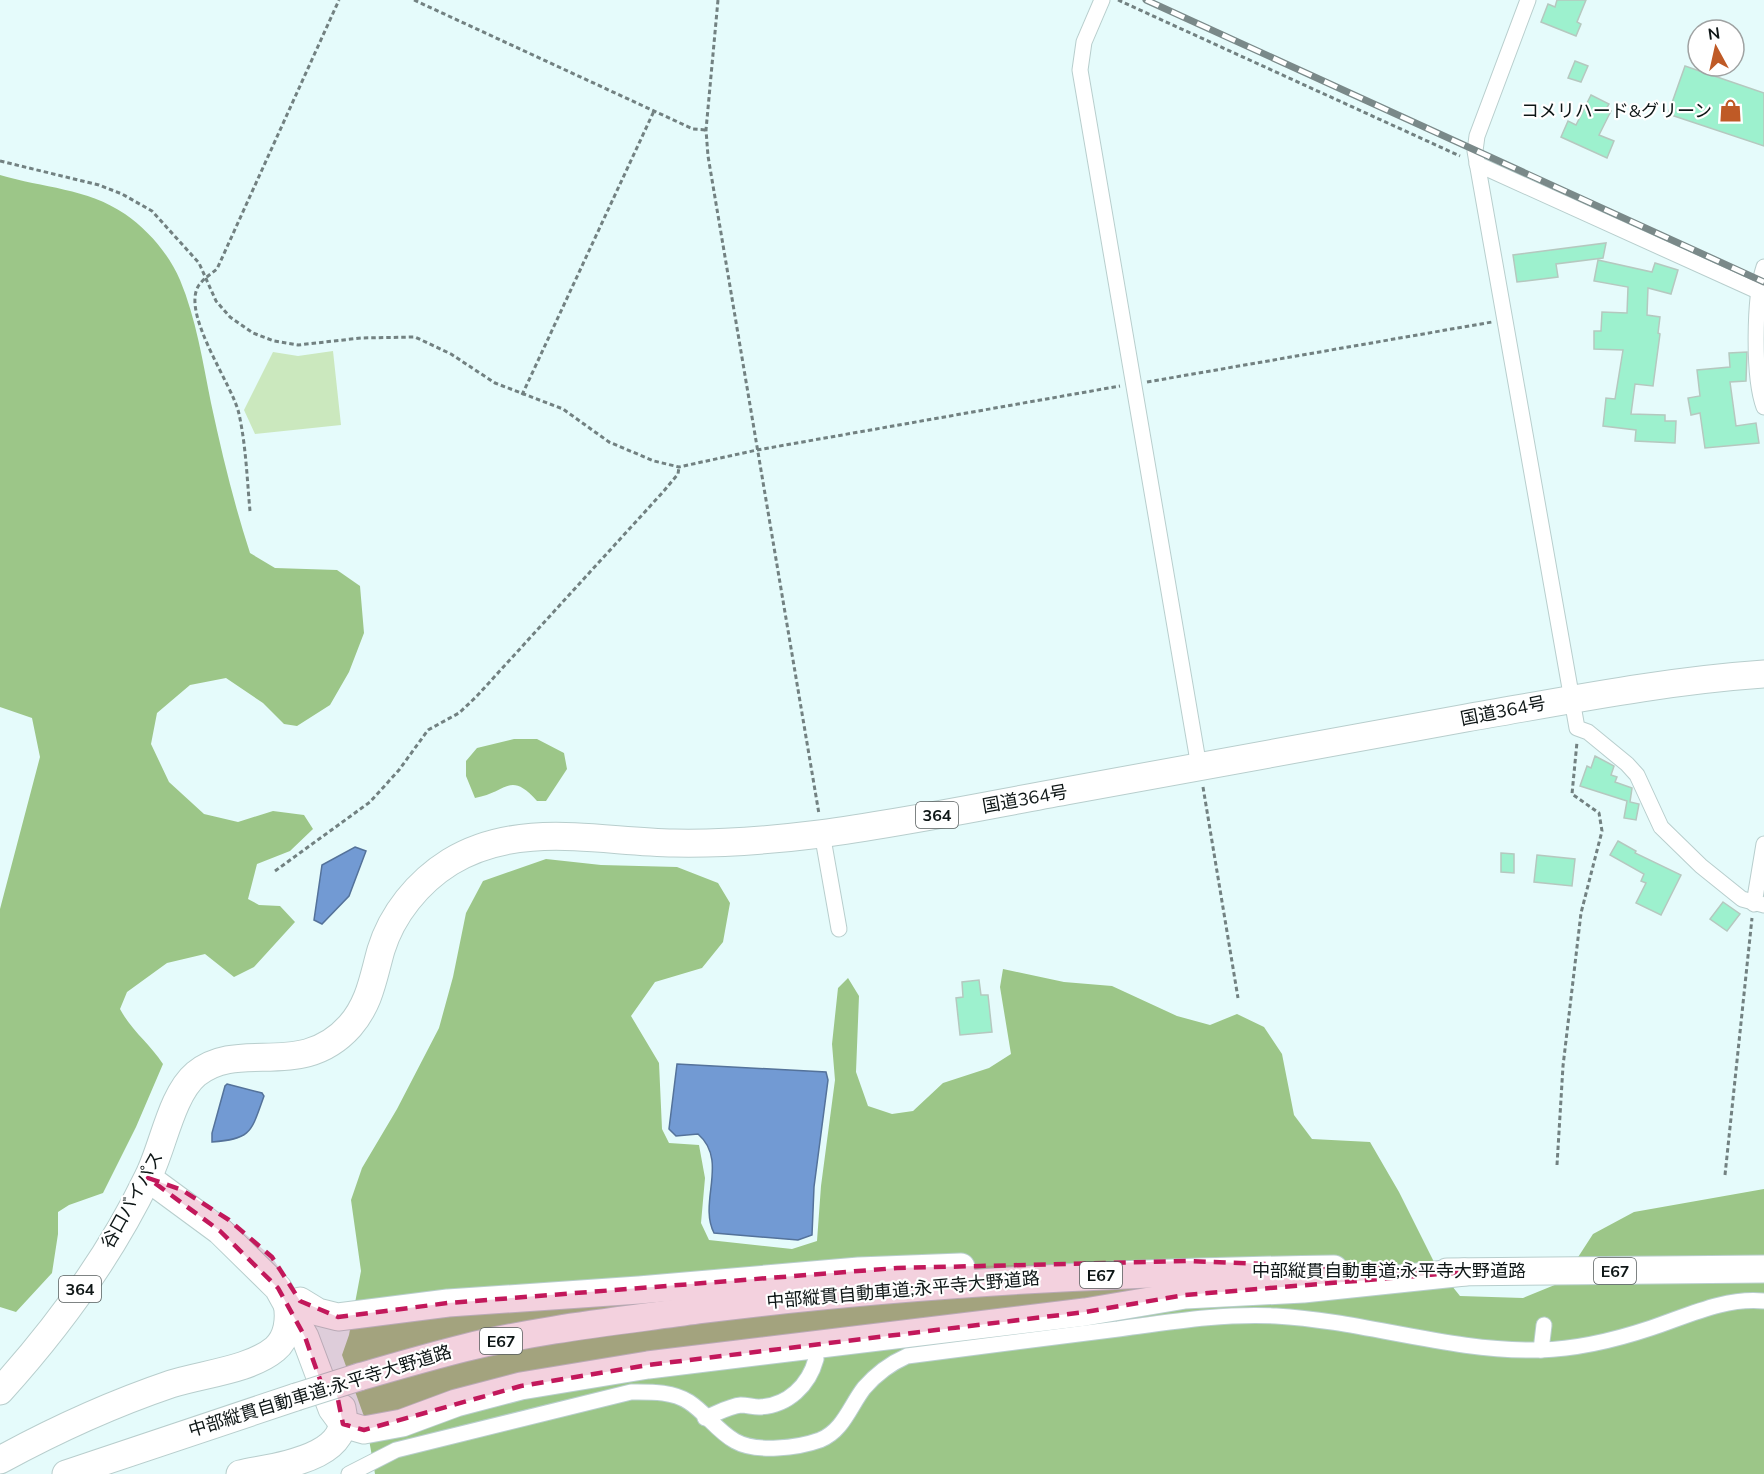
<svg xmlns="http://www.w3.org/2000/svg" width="1764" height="1474" font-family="Mulish,'Noto Sans JP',sans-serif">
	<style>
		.green { fill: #cbe8be }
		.forest { fill: #9cc688 }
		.water { fill: #729ad3; stroke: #54729a; stroke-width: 1.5 }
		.building { fill: #9df1ce; stroke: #b5c8bf; stroke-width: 1.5 }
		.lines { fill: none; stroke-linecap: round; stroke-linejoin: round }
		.street-casing { stroke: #b8cecd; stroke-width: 17 }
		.highway-casing { stroke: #b8cecd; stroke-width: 29 }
		.path { stroke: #728181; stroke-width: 3; stroke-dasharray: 4.5 3; stroke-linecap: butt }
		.street { stroke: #fff; stroke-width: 15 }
		.highway { stroke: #fff; stroke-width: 27 }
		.rail-casing { stroke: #7a8989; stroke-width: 7 }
		.rail { stroke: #fff; stroke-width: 4.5; stroke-dasharray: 14; stroke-linecap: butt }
		.highway-bridge-casing { stroke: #b8cecd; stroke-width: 29; stroke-linecap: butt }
		.highway-bridge { stroke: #fff; stroke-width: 27 }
		.marked { fill: #c2185b; fill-opacity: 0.2; stroke: #c2185b; stroke-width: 4.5; stroke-dasharray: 12 8; stroke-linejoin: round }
		.labels { text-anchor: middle; stroke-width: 4.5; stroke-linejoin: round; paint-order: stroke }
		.shield { fill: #fff; stroke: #565c5c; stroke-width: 1.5 }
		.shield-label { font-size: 16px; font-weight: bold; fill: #0e1616 }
		.poi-label { font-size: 18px; fill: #0e1616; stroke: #fff; text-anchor: end }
		.street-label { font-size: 18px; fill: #0e1616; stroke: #fff }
	</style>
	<rect width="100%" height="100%" fill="#e5fbfb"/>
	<polygon class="green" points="333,351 341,425 255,434 244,410 273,352 298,356"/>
	<g class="forest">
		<path d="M0 175C43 188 87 188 125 214 148 230 169 254 180 280 196 318 203 363 211 403 222 454 234 504 250 553L275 568 337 570 360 586 364 633 349 672 330 705 297 726 284 724 263 703 226 678 190 685 157 713 151 744 169 782 204 814 238 822 273 811 304 815 313 829 290 851 257 864 248 899 259 905 280 906 295 922 254 967 234 977 205 954 167 963 127 992 120 1009C131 1030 150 1044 163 1064L136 1127 103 1193 69 1205 58 1212V1234L52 1273 16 1312 0 1307V909L40 757 32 718 0 707Z"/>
		<path d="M514 739H537L564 753 567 769 546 801H537C509 770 507 793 475 798L466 776V761L477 748Z"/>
		<polygon points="546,859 601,865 677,867 718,883 730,903 723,942 702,968 655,982 631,1016 659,1063 662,1129 669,1143 699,1145 705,1178 701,1223 709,1240 792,1249 817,1241 821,1186 835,1080 832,1044 838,988 848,978 859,996 856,1072 868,1106 892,1114 913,1111 943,1083 989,1068 1011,1054 1000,987 1003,969 1064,982 1112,986 1177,1016 1210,1025 1237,1014 1264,1027 1282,1054 1294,1115 1312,1139 1370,1142 1399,1192 1436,1266 1460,1296 1523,1298 1562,1282 1593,1234 1634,1212 1764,1189 1764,1474 375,1474 366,1422 342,1355 349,1335 361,1271 351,1200 362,1168 397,1109 439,1028 453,977 466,913 483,881"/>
	</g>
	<g class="water">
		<polygon points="355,847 366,851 349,896 322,924 314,920 322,865"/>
		<path d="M677 1064 826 1072 828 1080 814 1187 812 1235 798 1240 714 1233C698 1202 729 1161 698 1134L676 1136 669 1129Z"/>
		<path d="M227 1084 262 1093 264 1096C251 1132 252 1139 212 1142V1133L225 1086Z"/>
	</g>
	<g class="building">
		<polygon points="1557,0 1586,0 1577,22 1581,24 1576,36 1541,22 1548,4 1555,7"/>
		<polygon points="1575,61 1588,66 1581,82 1568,78"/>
		<polygon points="1685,66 1764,93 1764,146 1668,114"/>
		<polygon points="1591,95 1609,104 1606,109 1611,111 1599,135 1614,141 1607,158 1561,137 1568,121 1576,125"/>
		<polygon points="1606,243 1603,258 1556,264 1558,277 1517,282 1513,255"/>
		<polygon points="1598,260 1652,272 1655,263 1678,270 1671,294 1648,288 1647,315 1660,317 1658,333 1660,334 1653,386 1635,384 1631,414 1665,415 1665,421 1676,421 1675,443 1635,441 1636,430 1603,426 1606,398 1615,399 1623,350 1594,349 1594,331 1601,331 1602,312 1627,313 1628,287 1594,281"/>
		<polygon points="1747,352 1746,381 1730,382 1736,426 1756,423 1759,443 1705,448 1700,413 1691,415 1688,398 1700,396 1697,370 1730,367 1729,353"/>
		<polygon points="1595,756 1614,766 1611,775 1617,777 1615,782 1632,788 1630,802 1639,804 1636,820 1624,818 1627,801 1580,786 1587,766 1591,768"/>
		<polygon points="1618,841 1636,851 1635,853 1681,875 1661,915 1636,903 1646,883 1641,881 1644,874 1610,855"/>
		<polygon points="1501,853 1514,854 1514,873 1501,872"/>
		<polygon points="1537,855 1575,859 1572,886 1534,882"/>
		<polygon points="1723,902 1740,914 1727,931 1710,919"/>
		<polygon points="979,980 981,995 988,995 992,1032 960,1035 956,998 963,997 962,982"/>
	</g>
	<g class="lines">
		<defs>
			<g id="street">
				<polyline points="1102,0 1084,42 1080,70 1199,767"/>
				<polyline points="1528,0 1477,136 1475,151 1577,728 1588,732 1627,764 1637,775 1661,827 1701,866 1742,899 1764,905"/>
				<polyline points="1477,164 1764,294"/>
				<path d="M1764 267C1754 297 1753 378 1764 407"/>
				<polyline points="822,833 839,929"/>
				<polyline points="1754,904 1764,844"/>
				<polyline points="1541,1350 1544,1325"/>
				<path d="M705 1418C716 1414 729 1406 741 1405 747 1405 753 1407 759 1407 788 1406 809 1385 816 1359"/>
				<path d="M349 1474 396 1450 631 1392C650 1392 672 1391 689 1402 706 1413 717 1431 735 1441 756 1453 798 1448 820 1440 843 1431 850 1406 864 1388 877 1373 889 1364 907 1356 978 1347 1048 1338 1118 1329 1170 1322 1224 1313 1276 1316 1365 1321 1450 1352 1540 1350 1578 1349 1615 1340 1651 1328 1687 1316 1725 1297 1764 1301"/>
			</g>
			<g id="highway">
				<polyline points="148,1178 220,1231 278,1288 305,1337 332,1409 343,1424 364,1430 402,1423 456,1403 521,1386 648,1365 1085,1312 1185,1295 1303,1289 1465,1272"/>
				<polyline points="1447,1272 1764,1269"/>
				<polyline points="300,1301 318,1312 338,1317 448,1303 639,1290 859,1271 961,1267"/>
				<path d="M359 1377C394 1367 428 1357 464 1348 540 1329 620 1321 698 1310 909 1283 1121 1272 1334 1269"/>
				<path d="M0 1391C57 1328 111 1254 148 1177 163 1148 171 1095 196 1074 240 1038 301 1081 350 1026 370 1003 373 978 381 950 392 914 418 882 450 862 519 820 599 842 674 843 723 844 772 840 820 834 902 823 984 806 1066 791 1199 767 1332 742 1466 718 1565 701 1663 681 1764 674"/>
				<path d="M0 1460C55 1430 112 1404 171 1384 202 1374 250 1370 275 1349 288 1338 290 1319 287 1303"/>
				<polyline points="66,1474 296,1397"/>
				<path d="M240 1474C274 1466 354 1460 342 1408"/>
			</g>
		</defs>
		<use href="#street" class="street-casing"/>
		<use href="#highway" class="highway-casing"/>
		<g class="path">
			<polyline points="414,0 693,129 706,130"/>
			<polyline points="718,0 706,130 708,156 819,814"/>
			<polyline points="1118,0 1460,156"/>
			<polyline points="0,161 99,185 122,194 152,211 199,263 216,301 230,317 253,333 274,341 298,345 361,338 415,337 451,354 495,383 563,409 609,442 654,461 679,467 757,450 1120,386"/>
			<polyline points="1147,382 1492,322"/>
			<polyline points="522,395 654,111"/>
			<path d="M250 511C247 479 246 446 239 414 233 385 180 313 199 285 204 278 211 274 217 269L339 0"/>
			<polyline points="1203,787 1238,998"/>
			<polyline points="275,871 370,802 399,770 428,730 459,713 476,697 663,492 678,474 679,467"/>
			<polyline points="1557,1165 1563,1066 1581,913 1602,831 1599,813 1572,794 1577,742"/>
			<polyline points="1725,1175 1752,918"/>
		</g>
		<use href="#street" class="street"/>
		<use href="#highway" class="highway"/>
		<defs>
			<polyline id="rail" points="1146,0 1764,282"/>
		</defs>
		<use href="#rail" class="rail-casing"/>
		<use href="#rail" class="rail"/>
		<defs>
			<polyline id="highway-bridge" points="296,1397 359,1377"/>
		</defs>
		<use href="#highway-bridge" class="highway-bridge-casing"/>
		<use href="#highway-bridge" class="highway-bridge"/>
	</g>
	<path class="marked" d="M148 1178 182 1190 229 1220 272 1257 300 1301 338 1317 448 1303 897 1268 1189 1261 1465 1272 1185 1295 1085 1312 648 1365 521 1386 364 1430 343 1424 335 1385 323 1388 305 1337 278 1288 220 1231Z"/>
	<defs>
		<symbol id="shop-bare" viewBox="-9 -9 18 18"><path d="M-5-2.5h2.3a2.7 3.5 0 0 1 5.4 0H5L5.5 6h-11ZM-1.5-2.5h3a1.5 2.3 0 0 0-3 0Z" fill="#bf5a26" stroke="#fff" stroke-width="2.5" paint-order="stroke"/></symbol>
	</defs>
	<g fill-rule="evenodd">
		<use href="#shop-bare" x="1714" y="94" width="33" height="33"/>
	</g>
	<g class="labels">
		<g class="shield">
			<rect x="916" y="802" width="42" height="26" rx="4.5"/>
			<rect x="1594" y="1258" width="42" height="26" rx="4.5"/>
			<rect x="1080" y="1262" width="42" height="26" rx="4.5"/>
			<rect x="59" y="1276" width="42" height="26" rx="4.5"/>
			<rect x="480" y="1328" width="42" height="26" rx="4.5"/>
		</g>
		<g class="shield-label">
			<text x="937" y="821">364</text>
			<text x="1615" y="1277">E67</text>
			<text x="1101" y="1281">E67</text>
			<text x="80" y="1295">364</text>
			<text x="501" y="1347">E67</text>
		</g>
		<g class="poi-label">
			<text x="1712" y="117">コメリハード&amp;グリーン</text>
		</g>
		<g class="street-label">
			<text transform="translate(1503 711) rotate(-11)" y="6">国道364号</text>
			<text transform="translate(1025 799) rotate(-10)" y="6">国道364号</text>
			<text transform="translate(132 1200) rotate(-61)" y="6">谷口バイパス</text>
			<text x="1389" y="1277">中部縦貫自動車道;永平寺大野道路</text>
			<text transform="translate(903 1290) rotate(-5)" y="6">中部縦貫自動車道;永平寺大野道路</text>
			<text transform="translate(320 1391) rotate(-17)" y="6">中部縦貫自動車道;永平寺大野道路</text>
		</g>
	</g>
	<g transform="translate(1716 48) rotate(352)"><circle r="28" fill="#ffffff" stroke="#9fa2a2" stroke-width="1.5"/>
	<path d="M0-4.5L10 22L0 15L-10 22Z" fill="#bf5a26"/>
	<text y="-9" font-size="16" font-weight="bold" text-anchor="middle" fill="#0e1616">N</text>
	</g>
</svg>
